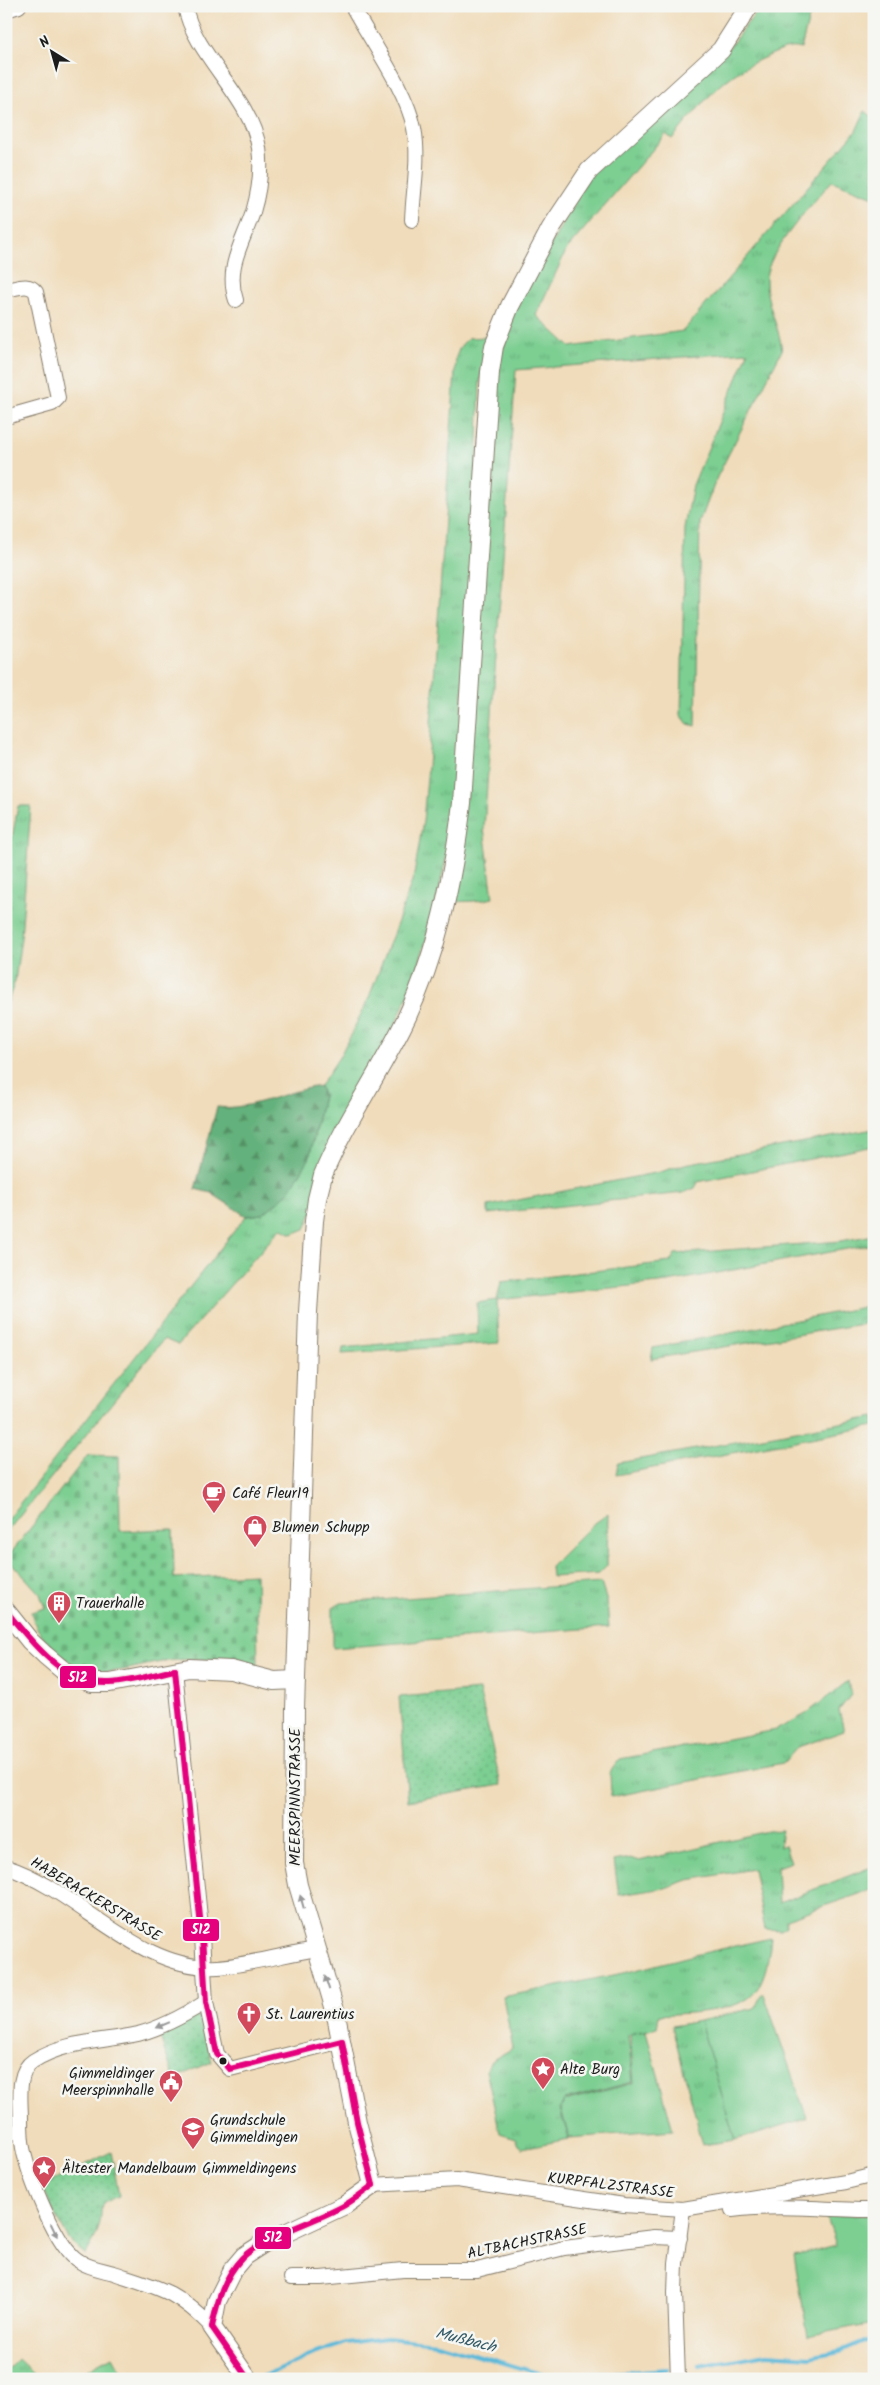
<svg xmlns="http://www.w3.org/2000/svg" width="880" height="2385" font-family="Kalam,sans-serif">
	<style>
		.grass { fill: url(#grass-tufts); stroke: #4c7556 }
		.forest { fill: url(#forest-firs); stroke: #40664c }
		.cemetery { fill: url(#cemetery-stones); stroke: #4c7556 }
		.park { fill: url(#park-dots); stroke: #4c7556 }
		.garden { fill: #7bce91; stroke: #4c7556 }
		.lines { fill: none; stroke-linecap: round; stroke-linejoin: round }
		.stream { stroke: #5bb9d9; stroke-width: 4 }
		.minor-casing { stroke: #867c6b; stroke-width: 16 }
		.tertiary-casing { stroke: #867c6b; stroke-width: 20 }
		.minor { stroke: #fff; stroke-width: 14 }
		.tertiary { stroke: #fff; stroke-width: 18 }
		.bus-1-casing { stroke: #f6f6f2; stroke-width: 10 }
		.bus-1 { stroke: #e5007d; stroke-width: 6 }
		.oneway { fill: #999 }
		.bus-dot { fill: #1c1c1c; stroke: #f6f6f2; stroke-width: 2 }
		.labels { text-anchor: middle; stroke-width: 5; stroke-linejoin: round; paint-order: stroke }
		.poi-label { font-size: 15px; fill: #1c1c1c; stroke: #f6f6f2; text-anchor: start }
		.street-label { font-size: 15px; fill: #1c1c1c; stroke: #f6f6f2 }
		.water-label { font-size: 16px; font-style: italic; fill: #355b68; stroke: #f6f6f2 }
		.line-badge { stroke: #f6f6f2; stroke-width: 2 }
		.badge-label { font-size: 14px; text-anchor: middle; font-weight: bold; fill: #fff }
	</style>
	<defs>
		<pattern id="grass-tufts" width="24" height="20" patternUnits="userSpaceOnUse" patternTransform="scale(1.25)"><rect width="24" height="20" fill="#7bce91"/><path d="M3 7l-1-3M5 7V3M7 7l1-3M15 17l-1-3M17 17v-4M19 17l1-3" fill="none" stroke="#6ab07c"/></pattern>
		<pattern id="forest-firs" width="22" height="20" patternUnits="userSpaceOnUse" patternTransform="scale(1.25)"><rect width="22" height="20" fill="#64b17b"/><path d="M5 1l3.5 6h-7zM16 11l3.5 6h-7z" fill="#528f64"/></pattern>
		<pattern id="cemetery-stones" width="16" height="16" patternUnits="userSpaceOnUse" patternTransform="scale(1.25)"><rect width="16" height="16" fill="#7bce91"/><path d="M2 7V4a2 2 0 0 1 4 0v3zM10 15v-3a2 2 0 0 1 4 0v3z" fill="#6ab07c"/></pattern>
		<pattern id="park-dots" width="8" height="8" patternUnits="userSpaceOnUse" patternTransform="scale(1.25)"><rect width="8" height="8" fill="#7bce91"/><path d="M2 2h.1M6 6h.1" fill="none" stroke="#6ab07c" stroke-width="1.8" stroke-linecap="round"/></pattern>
	</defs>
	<rect width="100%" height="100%" fill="#f6f6f2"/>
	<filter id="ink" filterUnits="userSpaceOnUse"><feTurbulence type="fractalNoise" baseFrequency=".02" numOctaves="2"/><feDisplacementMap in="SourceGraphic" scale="10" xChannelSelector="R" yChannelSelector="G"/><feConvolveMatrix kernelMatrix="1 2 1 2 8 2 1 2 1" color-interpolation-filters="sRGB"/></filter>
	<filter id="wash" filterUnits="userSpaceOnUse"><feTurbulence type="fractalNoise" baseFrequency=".0096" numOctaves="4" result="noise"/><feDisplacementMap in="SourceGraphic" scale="20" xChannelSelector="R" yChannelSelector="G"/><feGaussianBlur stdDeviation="1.12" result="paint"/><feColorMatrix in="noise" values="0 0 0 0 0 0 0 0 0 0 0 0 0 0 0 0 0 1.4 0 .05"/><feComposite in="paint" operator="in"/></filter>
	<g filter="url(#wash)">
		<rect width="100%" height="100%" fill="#f0dcba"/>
		<g class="grass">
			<path d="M761 6H812L801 49C789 45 780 51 768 56 721 76 704 102 672 139L666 134 567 249 536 315 570 347 683 331 856 131 865 111 874 118V197L832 181C814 202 767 251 766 279 765 302 779 326 782 350L717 477 700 522 696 726 688 724 681 715 685 528 693 485 748 352 516 370 484 828 493 898C477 902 467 901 451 902L498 367 513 313 589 176 728 49Z"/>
			<polygon points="487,337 480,382 476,494 463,692 449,846 431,924 413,984 305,1229 292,1234 281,1228 178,1345 164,1339 6,1533 6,1521 246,1216 263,1214 309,1159 323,1096 320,1086 340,1056 368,1000 398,921 414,875 423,821 428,767 456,357 460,347 468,338"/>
			<polygon points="18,806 31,806 21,938 15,981 6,1007 6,871"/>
			<polygon points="874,1129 874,1146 698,1182 695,1188 683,1193 488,1214 488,1206 660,1172 685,1164"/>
			<polygon points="874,1235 874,1244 668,1282 497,1300 499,1343 342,1354 343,1348 478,1334 477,1303 497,1300 501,1282 670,1262 675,1254 841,1241"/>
			<polygon points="874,1305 874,1322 651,1359 653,1348"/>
			<polygon points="874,1417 874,1426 616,1475 618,1463"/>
			<polygon points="608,1514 607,1566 599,1574 552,1577 551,1566 592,1525"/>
			<polygon points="601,1583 607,1602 609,1627 333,1648 333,1608 341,1603"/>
			<polygon points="848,1681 851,1695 839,1710 844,1731 798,1747 783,1763 611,1797 610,1772 620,1759 776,1730 806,1714"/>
			<polygon points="782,1830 779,1847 785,1846 791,1862 777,1867 779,1903 874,1866 874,1889 786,1919 786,1926 781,1930 765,1929 753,1869 688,1880 665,1888 619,1895 614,1861 630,1858 639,1861 768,1831"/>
			<path d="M771 1938C769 1956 766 1978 755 1992 739 2013 684 2013 659 2015L657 2028 628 2035 633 2082 564 2100 560 2109 569 2139 522 2148 518 2145 515 2138 500 2133 486 2070 491 2061 513 2048 503 1997 624 1973 694 1955Z"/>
			<polygon points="700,2021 735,2140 703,2145 672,2026"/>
			<polygon points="18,2359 39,2379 6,2379 6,2371"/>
		</g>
		<path class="forest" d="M320 1086 323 1096 309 1159 288 1193 263 1214 246 1216 211 1193 195 1189 217 1107C249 1111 288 1090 320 1086Z"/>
		<path class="cemetery" d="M88 1455 119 1456 120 1531 173 1529 174 1578 256 1574 258 1666C232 1662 204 1657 177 1660 128 1664 94 1691 52 1647 41 1635 35 1628 31 1612L45 1608 40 1594 7 1558Z"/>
		<g class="park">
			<polygon points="479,1690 501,1785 408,1801 399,1697"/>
			<polygon points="199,2013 212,2062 174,2078 158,2032"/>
			<path d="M111 2152 119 2196C93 2205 105 2207 99 2226 97 2236 90 2246 86 2255L69 2240 41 2187Z"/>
		</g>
		<g class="garden">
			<polygon points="762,1994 764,1994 807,2118 735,2140 700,2021 755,2008"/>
			<polygon points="646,2031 673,2130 569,2138 561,2109 564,2101 634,2083 630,2034"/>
			<polygon points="826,2215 874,2215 874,2323 808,2336 794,2256 836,2245"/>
			<polygon points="112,2356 125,2379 72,2379"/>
		</g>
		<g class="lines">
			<g class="stream">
				<polyline points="699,2366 766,2354 810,2357 843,2350 874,2337"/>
				<polyline points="262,2378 316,2353 346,2343 387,2338 437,2343 541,2374 559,2377 668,2369"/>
			</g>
		</g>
	</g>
	<g filter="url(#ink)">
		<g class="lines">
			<defs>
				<g id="minor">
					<path d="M185 6C193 54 251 97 259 148 262 169 259 192 253 212 243 243 225 267 236 300"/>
					<path d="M352 6C371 41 407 91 414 128 420 158 413 190 412 220"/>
					<polyline points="6,10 19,6"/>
					<path d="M6 290C17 288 29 282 36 292L58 398 52 404 6 417"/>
					<polyline points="175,1670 202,1937 206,2002 217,2054 230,2069 342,2041"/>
					<path d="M6 1867C79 1890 137 1971 218 1967 247 1965 286 1954 316 1949"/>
					<path d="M206 2002C185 2015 162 2028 138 2034 102 2042 64 2041 33 2061 16 2072 21 2101 21 2118 21 2128 21 2138 23 2148 28 2174 56 2248 79 2261 89 2268 103 2270 114 2273 160 2288 177 2291 212 2327"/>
					<polyline points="6,2132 21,2132"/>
					<polyline points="373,2185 457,2180 624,2205 683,2209 846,2182 874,2175"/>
					<path d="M732 2210C780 2204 826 2210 874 2210"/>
					<polyline points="291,2278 321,2278 403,2270 477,2270 564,2248 654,2237 680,2238"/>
					<polyline points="678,2379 675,2293 676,2263 683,2209"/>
				</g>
				<g id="tertiary">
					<polyline points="6,1611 30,1641 45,1655 64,1671 92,1683 110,1683 189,1668 231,1670 274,1681 296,1680"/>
					<path d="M248 2379 212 2327 217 2301 233 2269 244 2256 264 2243 345 2205 373 2185 357 2122 335 2010 298 1885 294 1863 295 1709 308 1312 314 1221 317 1199 323 1175C344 1124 377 1077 402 1027 437 958 453 879 462 803L490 372 494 346 510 306 551 228 589 171 721 50 749 6"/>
				</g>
			</defs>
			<use href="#minor" class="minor-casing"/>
			<use href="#tertiary" class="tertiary-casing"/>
			<use href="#minor" class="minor"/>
			<use href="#tertiary" class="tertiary"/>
			<defs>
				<g id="bus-1">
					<path d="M6 1611C34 1644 63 1685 110 1683 132 1682 154 1674 175 1670"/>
					<polyline points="175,1670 202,1937 206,2002 217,2054 230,2069 342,2041"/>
					<polyline points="342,2041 357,2122 373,2185"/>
					<path d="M212 2327C217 2302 224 2277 242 2258 265 2235 316 2222 345 2205 355 2199 364 2192 373 2185"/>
					<polyline points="212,2327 248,2379"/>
				</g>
			</defs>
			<use href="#bus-1" class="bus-1-casing"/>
			<use href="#bus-1" class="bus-1"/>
		</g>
		<defs><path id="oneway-solid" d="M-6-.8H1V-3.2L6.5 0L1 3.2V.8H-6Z" transform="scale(1.25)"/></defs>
		<g class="oneway">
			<use href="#oneway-solid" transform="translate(302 1902) rotate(-106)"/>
			<use href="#oneway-solid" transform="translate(327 1983) rotate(-108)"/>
			<use href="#oneway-solid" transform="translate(163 2025) rotate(157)"/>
			<use href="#oneway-solid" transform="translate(54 2230) rotate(64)"/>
		</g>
	</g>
	<defs>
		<symbol id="cafe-pin" viewBox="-11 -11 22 30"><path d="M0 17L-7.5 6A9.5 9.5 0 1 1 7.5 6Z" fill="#d1495b" stroke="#f6f6f2"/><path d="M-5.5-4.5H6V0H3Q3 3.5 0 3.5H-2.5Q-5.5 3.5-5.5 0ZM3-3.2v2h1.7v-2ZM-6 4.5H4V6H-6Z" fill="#fff"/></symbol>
		<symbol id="shop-pin" viewBox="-11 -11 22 30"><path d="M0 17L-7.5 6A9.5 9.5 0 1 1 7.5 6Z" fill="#d1495b" stroke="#f6f6f2"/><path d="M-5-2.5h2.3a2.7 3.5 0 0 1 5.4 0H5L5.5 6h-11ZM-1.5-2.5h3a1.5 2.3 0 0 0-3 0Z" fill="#fff"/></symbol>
		<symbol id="building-pin" viewBox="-11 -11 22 30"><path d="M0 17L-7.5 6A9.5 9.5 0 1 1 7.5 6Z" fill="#d1495b" stroke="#f6f6f2"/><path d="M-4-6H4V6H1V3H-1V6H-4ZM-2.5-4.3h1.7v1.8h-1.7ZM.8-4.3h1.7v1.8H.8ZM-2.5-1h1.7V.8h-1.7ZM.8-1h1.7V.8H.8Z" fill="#fff"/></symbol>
		<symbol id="church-pin" viewBox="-11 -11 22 30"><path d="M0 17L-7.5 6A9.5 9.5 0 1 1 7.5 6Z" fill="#d1495b" stroke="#f6f6f2"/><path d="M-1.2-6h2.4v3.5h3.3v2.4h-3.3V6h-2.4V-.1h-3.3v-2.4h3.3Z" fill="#fff"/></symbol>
		<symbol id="sight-pin" viewBox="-11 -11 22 30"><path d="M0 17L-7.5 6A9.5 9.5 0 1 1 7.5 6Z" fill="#d1495b" stroke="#f6f6f2"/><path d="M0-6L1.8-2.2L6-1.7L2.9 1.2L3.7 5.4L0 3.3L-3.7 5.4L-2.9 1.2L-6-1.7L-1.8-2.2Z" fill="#fff"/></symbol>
		<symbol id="civic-pin" viewBox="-11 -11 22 30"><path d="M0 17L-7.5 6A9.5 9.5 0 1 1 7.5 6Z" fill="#d1495b" stroke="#f6f6f2"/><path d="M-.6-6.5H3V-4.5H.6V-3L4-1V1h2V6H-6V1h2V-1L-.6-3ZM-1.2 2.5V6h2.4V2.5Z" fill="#fff"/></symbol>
		<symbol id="school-pin" viewBox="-11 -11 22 30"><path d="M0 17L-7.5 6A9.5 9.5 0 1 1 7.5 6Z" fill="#d1495b" stroke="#f6f6f2"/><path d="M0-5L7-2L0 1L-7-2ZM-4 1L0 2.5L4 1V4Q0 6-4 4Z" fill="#fff"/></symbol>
	</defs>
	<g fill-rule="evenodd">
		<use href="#cafe-pin" x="200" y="1479" width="28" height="38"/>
		<use href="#shop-pin" x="241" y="1513" width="28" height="38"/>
		<use href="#building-pin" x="45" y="1589" width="28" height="38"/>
		<use href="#church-pin" x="235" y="2000" width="28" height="38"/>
		<use href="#sight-pin" x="529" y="2055" width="28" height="38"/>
		<use href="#civic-pin" x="157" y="2068" width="28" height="38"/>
		<use href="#school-pin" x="179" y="2115" width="28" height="38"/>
		<use href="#sight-pin" x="30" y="2154" width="28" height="38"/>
	</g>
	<circle class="bus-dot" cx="223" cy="2061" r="4.5"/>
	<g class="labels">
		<g class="poi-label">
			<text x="232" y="1498">Café Fleur19</text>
			<text x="272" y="1532">Blumen Schupp</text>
			<text x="76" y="1608">Trauerhalle</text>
			<text x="266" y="2019">St. Laurentius</text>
			<text x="560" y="2074">Alte Burg</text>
			<text x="154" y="2078" text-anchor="end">Gimmeldinger<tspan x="154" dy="17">Meerspinnhalle</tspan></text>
			<text x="210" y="2125">Grundschule<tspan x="210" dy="17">Gimmeldingen</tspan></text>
			<text x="62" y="2173">Ältester Mandelbaum Gimmeldingens</text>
		</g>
		<g class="street-label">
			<text transform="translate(295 1797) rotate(-90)" y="5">MEERSPINNSTRASSE</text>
			<text transform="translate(96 1899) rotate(31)" y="5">HABERACKERSTRASSE</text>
			<text transform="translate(611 2185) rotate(7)" y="5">KURPFALZSTRASSE</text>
			<text transform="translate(527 2241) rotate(-12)" y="5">ALTBACHSTRASSE</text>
		</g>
		<g class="water-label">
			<text transform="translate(466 2339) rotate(14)" y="6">Mußbach</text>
		</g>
	</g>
	<g class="line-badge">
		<rect x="59" y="1665" width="38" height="24" rx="5" fill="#e5007d"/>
		<rect x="182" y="1918" width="38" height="24" rx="5" fill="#e5007d"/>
		<rect x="254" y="2226" width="38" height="24" rx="5" fill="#e5007d"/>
	</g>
	<g class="badge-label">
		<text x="78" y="1682">512</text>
		<text x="201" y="1934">512</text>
		<text x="273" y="2242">512</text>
	</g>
	<rect width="880" height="2385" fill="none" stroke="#f6f6f2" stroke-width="25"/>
	<g transform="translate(52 52) rotate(323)" stroke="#f6f6f2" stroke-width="4" paint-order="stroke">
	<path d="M0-4L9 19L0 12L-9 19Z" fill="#1c1c1c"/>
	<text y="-8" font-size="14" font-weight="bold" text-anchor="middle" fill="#1c1c1c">N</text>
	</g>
</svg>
